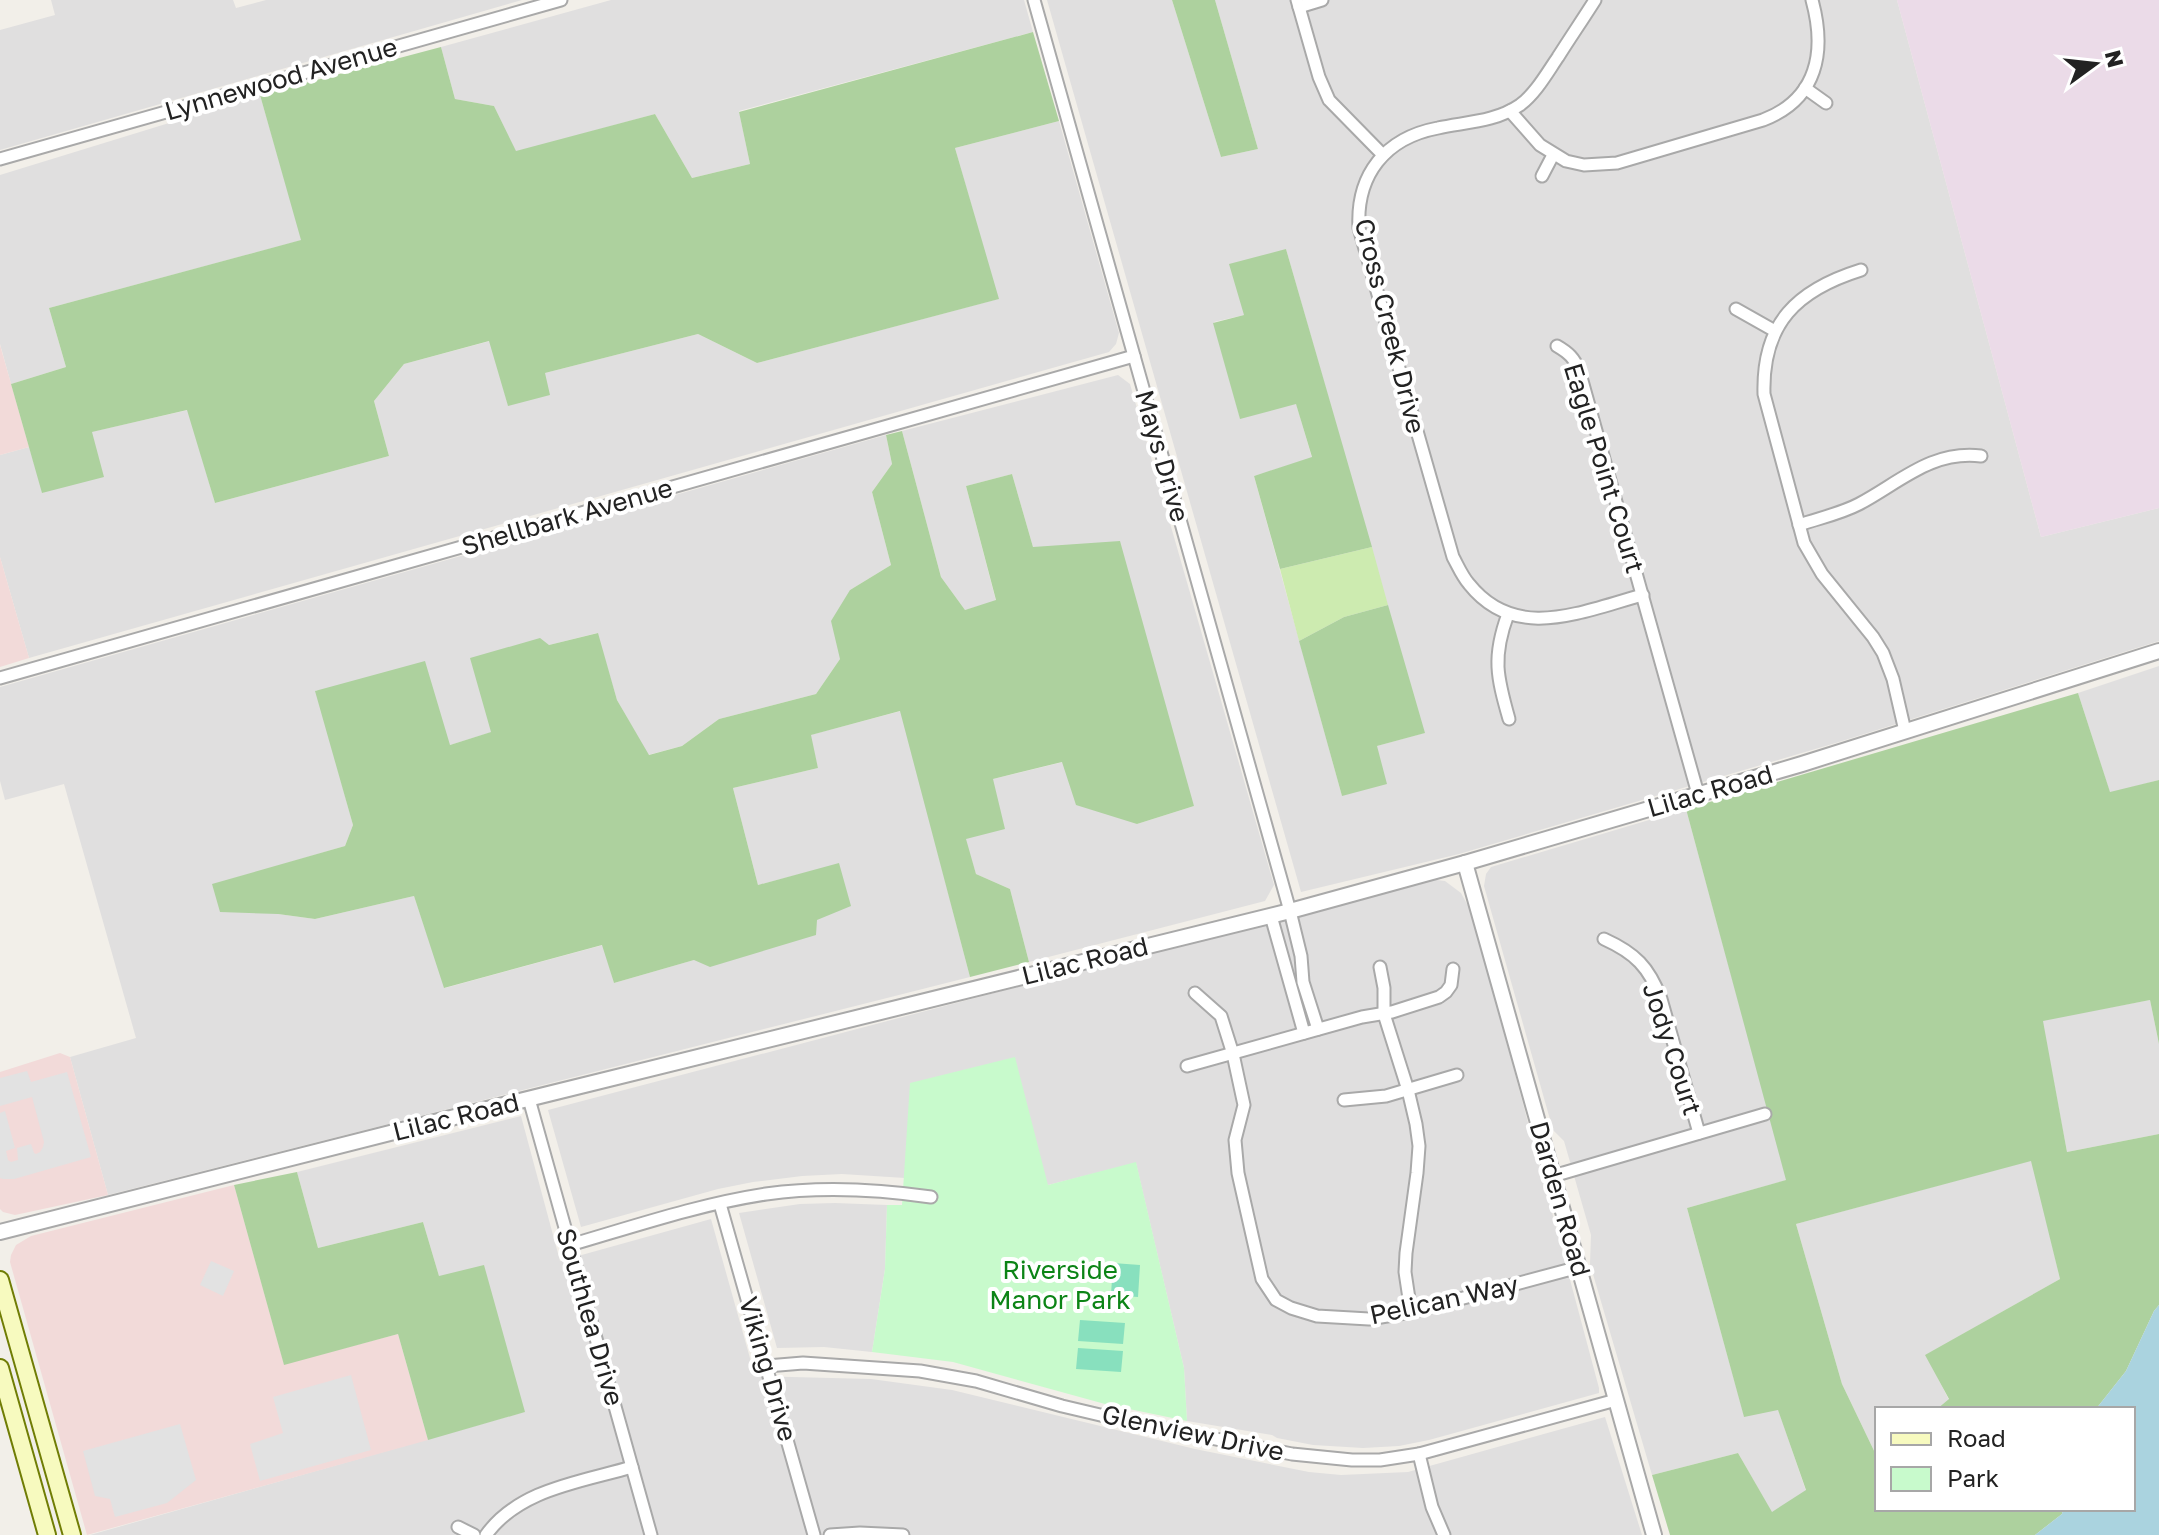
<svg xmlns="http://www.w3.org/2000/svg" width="2159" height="1535" font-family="'Golos Text',sans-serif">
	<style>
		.residential { fill: #e0dfdf; fill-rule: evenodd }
		.commercial { fill: #f2dad9 }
		.industrial { fill: #ebdbe8 }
		.grass { fill: #cdebb0 }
		.forest { fill: #add19e }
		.park { fill: #c8facc }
		.pitch { fill: #88e0be }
		.parking { fill: #e2e2e2 }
		.water { fill: #aad3df }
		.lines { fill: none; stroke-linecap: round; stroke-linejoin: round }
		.minor-casing { stroke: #a9a9a9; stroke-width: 15 }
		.tertiary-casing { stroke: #a9a9a9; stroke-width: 18 }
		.secondary-casing { stroke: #707d05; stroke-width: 20 }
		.minor { stroke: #fff; stroke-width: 11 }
		.tertiary { stroke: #fff; stroke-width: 14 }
		.secondary { stroke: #f7fabf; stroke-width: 16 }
		.labels { text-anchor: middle; stroke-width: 8; stroke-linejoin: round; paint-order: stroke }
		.street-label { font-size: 26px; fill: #222; stroke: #fff }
		.park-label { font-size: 26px; fill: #0c8416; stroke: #fff }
	</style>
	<rect width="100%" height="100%" fill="#f2efe9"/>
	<g class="residential">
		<polygon points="51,0 233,0 236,8 266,0 522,0 0,150 0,30 55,15"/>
		<polygon points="611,0 1024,0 1033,32 739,111 750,164 692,178 655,114 516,152 494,106 455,99 441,47"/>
		<path d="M1047 0H1172L1221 157 1258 149 1215 0H1897L2041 537 2159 508V641L1839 742 1459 854 1301 892ZM1286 249 1424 733 1377 746 1342 796 1254 476 1312 458 1296 403 1240 418 1214 322 1244 315Z"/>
		<polygon points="260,95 302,240 49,308 66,367 11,384 0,344 0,175"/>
		<polygon points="1059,121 1119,333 1116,344 1109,352 29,658 0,557 0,455 29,447 43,493 91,432 188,410 215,503 389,456 374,401 404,364 490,341 508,405 545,373 698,334 757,363 998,299 955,148"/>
		<polygon points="1118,375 1130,384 1274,885 1265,901 1029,962 1010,889 976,874 965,839 993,779 1063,762 1137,824 1194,806 1033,547 1012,474 966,486 996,601 965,610 941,577 902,431"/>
		<polygon points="886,435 892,464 872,492 891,565 850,590 840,659 816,694 719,719 682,746 648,755 617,700 597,633 549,645 492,732 450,745 316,690 353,825 345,846 212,885 278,914 315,919 414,896 445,988 603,945 614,983 694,960 817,920 839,864 758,885 733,788 818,768 810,735 901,711 970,977 108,1195 70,1057 136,1038 64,784 5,800 0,781 0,687"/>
		<polygon points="2159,666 2159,780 2110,793 2078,693"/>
		<polygon points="1686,809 1787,1180 1687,1208 1744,1416 1778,1409 1806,1491 1772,1513 1738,1453 1652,1475 1590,1264 1591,1235 1564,1141 1553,1130 1484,886 1486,874 1491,867"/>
		<polygon points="1429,879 1445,881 1461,893 1472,913 1599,1388 1599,1393 1429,1440 1399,1446 1363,1448 1313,1445 1277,1438 1272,1435 1187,1421 1184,1368 1136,1163 1048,1185 911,1084 905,1178 842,1174 802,1176 753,1182 718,1189 581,1227 548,1110"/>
		<polygon points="2150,1000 2159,1044 2159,1134 2067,1152 2042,1020"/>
		<polygon points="521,1116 560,1261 711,1219 755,1376 871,1379 952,1390 1195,1449 1309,1472 1341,1475 1408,1472 1605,1417 1642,1535 90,1535 524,1412 439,1276 423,1222 318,1248 297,1172"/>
		<polygon points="2032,1160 2060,1279 1926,1355 1949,1400 1937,1409 1877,1409 1877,1457 1842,1384 1796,1224"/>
		<polygon points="835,1203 887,1205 885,1269 872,1352 824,1347 777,1348 739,1213 800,1204"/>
	</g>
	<g class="commercial">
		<polygon points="0,345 29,447 0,455"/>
		<polygon points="0,557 29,658 0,667"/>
		<polygon points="60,1053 70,1057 108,1195 15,1215 3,1212 0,1209 0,1072"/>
		<polygon points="234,1185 284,1364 398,1334 428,1440 87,1535 10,1262 11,1255 16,1245 31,1236"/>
	</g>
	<polygon class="industrial" points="1897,0 2159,0 2159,508 2041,537"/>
	<polygon class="grass" points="1372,547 1388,605 1344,617 1299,641 1280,569"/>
	<g class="forest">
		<polygon points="1172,0 1215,0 1258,149 1221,157"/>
		<polygon points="1033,32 1059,121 955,148 999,299 757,363 698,334 545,373 550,395 508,406 489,341 404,364 374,401 389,456 215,503 187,410 92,432 104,477 42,493 11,384 66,367 49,308 301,240 260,95 441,47 455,99 494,106 516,151 655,114 692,178 750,164 739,112"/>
		<polygon points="1286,249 1372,547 1280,569 1254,476 1312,457 1296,404 1240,419 1213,323 1244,315 1229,264"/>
		<polygon points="902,431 941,577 965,610 996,600 966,486 1012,474 1033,547 1120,541 1194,806 1137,824 1076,805 1062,762 993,779 1005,829 966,839 976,874 1010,889 1029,962 970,977 900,711 811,735 818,768 733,788 758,885 839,863 851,906 817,920 816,935 710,967 694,960 614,983 602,945 444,988 414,896 315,919 278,914 220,912 212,884 345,846 353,825 315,691 425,661 450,745 491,732 470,658 540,638 549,645 598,633 617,700 649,755 682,746 719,719 816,694 840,659 831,621 850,590 891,565 872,492 892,464 886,435"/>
		<polygon points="1388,605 1425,733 1377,746 1387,784 1342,796 1299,641 1344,617"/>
		<polygon points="2078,693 2110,792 2159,780 2159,1044 2150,1000 2043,1021 2067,1152 2159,1134 2159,1305 2154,1311 2126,1371 2096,1409 1937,1409 1949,1399 1925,1355 2060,1279 2031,1161 1796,1224 1842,1384 1877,1457 1877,1509 2063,1509 2062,1514 2035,1535 1670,1535 1652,1475 1738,1453 1772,1512 1806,1490 1778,1410 1744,1417 1687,1208 1786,1180 1686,809"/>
		<polygon points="297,1172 318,1248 423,1222 439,1276 484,1265 525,1412 428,1440 398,1334 284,1365 234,1185"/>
	</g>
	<polygon class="park" points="1015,1057 1048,1185 1136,1162 1184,1368 1187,1421 1105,1404 953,1362 872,1352 885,1269 887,1205 902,1205 910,1083"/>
	<g class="pitch">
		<polygon points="1113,1263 1140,1265 1138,1297 1111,1295"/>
		<polygon points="1080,1320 1125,1323 1123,1344 1078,1341"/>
		<polygon points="1078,1348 1123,1351 1121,1372 1076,1369"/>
	</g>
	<g class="parking">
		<polygon points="27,1071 31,1082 67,1072 91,1157 14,1179 3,1179 0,1178 0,1113 5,1111 15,1148 6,1151 8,1160 11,1162 18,1160 17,1148 31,1144 34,1153 36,1154 40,1152 43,1147 44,1142 32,1097 0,1106 0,1078"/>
		<polygon points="211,1261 234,1271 223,1296 200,1285"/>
		<polygon points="351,1375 371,1450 260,1481 250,1444 283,1433 273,1397"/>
		<polygon points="180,1424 196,1480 167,1503 115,1517 110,1499 95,1496 83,1451"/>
	</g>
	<polygon class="water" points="2159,1305 2159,1535 2035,1535 2062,1514 2063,1509 2133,1509 2133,1409 2096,1409 2126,1371 2154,1311"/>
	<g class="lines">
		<defs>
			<g id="minor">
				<polyline points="1034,0 1290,911 1301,956 1303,982 1318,1029"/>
				<polyline points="1297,0 1319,77 1329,100 1383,155"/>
				<path d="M1595 0C1583 19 1570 38 1558 57 1547 73 1536 93 1520 105 1495 122 1466 122 1438 128 1385 138 1356 175 1359 228L1453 557C1458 566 1462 576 1469 584 1516 643 1582 611 1643 595"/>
				<polyline points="1299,7 1322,0"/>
				<polyline points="1805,88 1826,103"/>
				<path d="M1510 111 1540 145 1566 161 1584 165 1617 163 1763 120C1818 99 1826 51 1812 0"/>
				<polyline points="0,159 561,0"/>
				<polyline points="1542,176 1553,155"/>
				<path d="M1861 270C1797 290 1762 323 1764 394L1804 543 1822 574 1873 637 1883 653 1893 679 1905 731"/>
				<polyline points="1736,309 1775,331"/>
				<path d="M1557 346C1569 353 1574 358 1579 370L1698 794"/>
				<path d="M1799 525C1819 518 1840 514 1859 504 1899 483 1931 450 1981 456"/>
				<path d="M1508 614C1492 657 1497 677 1509 719"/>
				<polyline points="0,678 1134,356"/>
				<polyline points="1271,916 1304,1033"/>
				<path d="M1604 939C1635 953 1649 967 1661 999L1699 1133"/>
				<polyline points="1380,967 1384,988 1384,1014 1408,1090 1416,1124 1419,1146 1417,1173 1406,1253 1405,1272 1411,1312"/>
				<polyline points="1195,993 1221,1016 1233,1054 1244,1105 1235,1140 1238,1173 1262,1279 1276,1300 1291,1308 1317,1316 1369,1319 1411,1312 1579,1267"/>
				<polyline points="1187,1066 1362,1017 1392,1012 1439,997 1446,992 1451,985 1453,969"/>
				<polyline points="529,1099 651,1535"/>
				<polyline points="1344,1100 1386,1096 1457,1075"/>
				<polyline points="1553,1176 1765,1114"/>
				<polyline points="720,1204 814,1535"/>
				<path d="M570 1245C635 1226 700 1204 766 1194 822 1186 876 1189 931 1197"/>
				<polyline points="767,1366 803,1363 920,1371 976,1381 1062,1406 1130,1422 1292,1454 1352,1460 1380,1460 1419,1454 1616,1400"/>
				<polyline points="1419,1454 1432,1507 1444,1535"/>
				<polyline points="458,1527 474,1535"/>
				<path d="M486 1535C519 1489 581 1482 632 1467"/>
				<polyline points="830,1535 860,1533 903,1535"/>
			</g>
			<g id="tertiary">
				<polyline points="1465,863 1654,1535"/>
				<polyline points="0,1232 398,1131 1290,911 1465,863 1802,764 2159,651"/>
			</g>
			<g id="secondary">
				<polyline points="0,1280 72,1535"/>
				<polyline points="0,1368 47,1535"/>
			</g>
		</defs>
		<use href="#minor" class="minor-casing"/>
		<use href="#tertiary" class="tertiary-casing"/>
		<use href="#secondary" class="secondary-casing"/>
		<use href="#minor" class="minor"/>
		<use href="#tertiary" class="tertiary"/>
		<use href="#secondary" class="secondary"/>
	</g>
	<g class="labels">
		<g class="street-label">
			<text transform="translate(281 79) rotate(-16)" y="9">Lynnewood Avenue</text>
			<text transform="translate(1390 326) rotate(76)" y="9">Cross Creek Drive</text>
			<text transform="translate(1162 456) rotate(74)" y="9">Mays Drive</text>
			<text transform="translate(1604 468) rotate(73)" y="9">Eagle Point Court</text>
			<text transform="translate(567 517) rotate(-16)" y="9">Shellbark Avenue</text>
			<text transform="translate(1710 791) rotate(-16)" y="9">Lilac Road</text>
			<text transform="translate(1085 961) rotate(-14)" y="9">Lilac Road</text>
			<text transform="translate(1672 1049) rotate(72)" y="9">Jody Court</text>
			<text transform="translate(456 1117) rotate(-14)" y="9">Lilac Road</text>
			<text transform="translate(1560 1199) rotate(74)" y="9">Darden Road</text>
			<text transform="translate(1444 1300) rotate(-12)" y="9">Pelican Way</text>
			<text transform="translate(590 1317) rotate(74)" y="9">Southlea Drive</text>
			<text transform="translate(768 1369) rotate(74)" y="9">Viking Drive</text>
			<text transform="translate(1193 1433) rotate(12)" y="9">Glenview Drive</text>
		</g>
		<g class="park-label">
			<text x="1060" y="1279">Riverside<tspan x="1060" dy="30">Manor Park</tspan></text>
		</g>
	</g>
	<rect x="1875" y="1407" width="260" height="104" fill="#ffffff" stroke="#a7a7a7" stroke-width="2"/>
	<rect x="1891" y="1433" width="40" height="12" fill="#f7fabf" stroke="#a7a7a7" stroke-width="2"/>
	<text x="1947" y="1447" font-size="24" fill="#222222">Road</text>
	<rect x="1891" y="1467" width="40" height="24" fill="#c8facc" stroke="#a7a7a7" stroke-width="2"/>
	<text x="1947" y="1487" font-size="24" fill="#222222">Park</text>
	<g transform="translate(2095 64) rotate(75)" stroke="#ffffff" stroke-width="6" paint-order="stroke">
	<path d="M0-6L14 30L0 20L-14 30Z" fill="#222222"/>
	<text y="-12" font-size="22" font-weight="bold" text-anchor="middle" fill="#222222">N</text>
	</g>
</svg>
